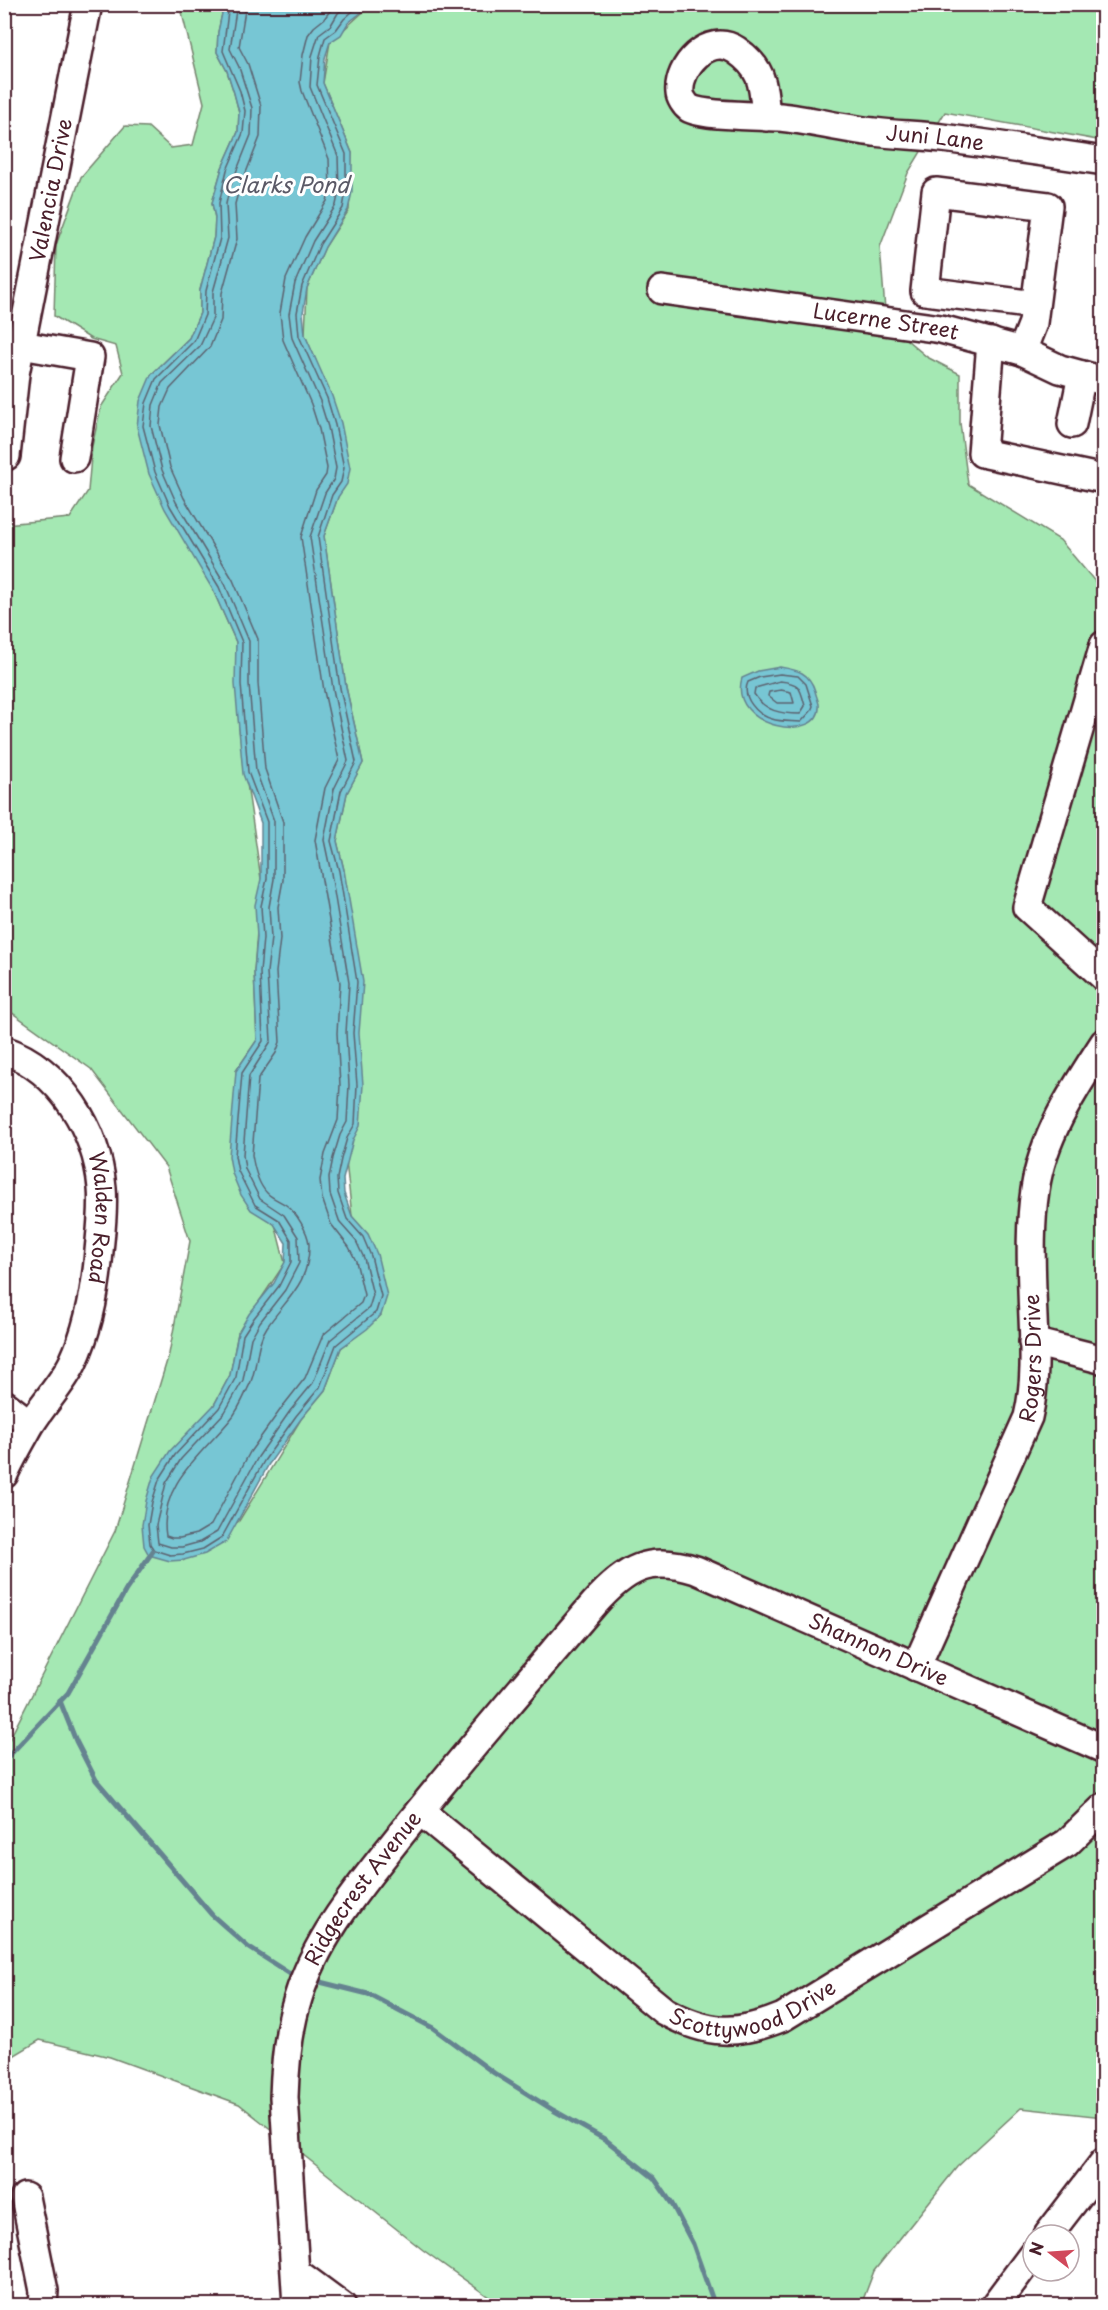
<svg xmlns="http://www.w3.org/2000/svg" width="1108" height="2310" font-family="'Playpen Sans',sans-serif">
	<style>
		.green { fill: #a4e8b3; stroke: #77846f; stroke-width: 1.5 }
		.water { fill: #77c6d4; stroke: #658390; stroke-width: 1.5 }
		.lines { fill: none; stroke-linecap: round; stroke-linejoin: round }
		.shore { stroke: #5c626f; stroke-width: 1.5 }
		.stream { stroke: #658390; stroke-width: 5 }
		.minor-casing { stroke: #4a1f2b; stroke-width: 32 }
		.minor { stroke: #fff; stroke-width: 27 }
		.labels { text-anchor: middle; stroke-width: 6; stroke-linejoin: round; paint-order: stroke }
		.street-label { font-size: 21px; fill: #4a1f2b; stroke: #fff }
		.water-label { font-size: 22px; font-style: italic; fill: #5a5966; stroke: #fff }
	</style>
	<rect width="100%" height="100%" fill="#fff"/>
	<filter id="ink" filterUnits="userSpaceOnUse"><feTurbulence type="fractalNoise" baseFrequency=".0167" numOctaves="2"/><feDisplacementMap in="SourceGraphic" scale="12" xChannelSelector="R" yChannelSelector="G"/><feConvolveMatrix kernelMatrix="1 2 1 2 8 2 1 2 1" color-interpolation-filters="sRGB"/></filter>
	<g filter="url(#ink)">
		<polygon class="green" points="372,4 1103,5 1103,141 945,112 908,173 880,247 886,322 927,357 960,374 960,423 968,484 1060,540 1103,591 1103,2117 1021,2108 957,2167 874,2271 861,2305 500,2305 423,2250 239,2104 110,2057 40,2040 5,2061 4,1750 115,1531 169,1354 190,1241 166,1167 91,1069 4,1007 5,524 70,518 88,491 92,446 101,407 123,373 116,346 91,339 54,316 56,245 81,177 125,126 148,127 171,148 193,145 204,103 180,5 224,5 218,32 217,52 227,71 234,93 239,112 238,132 222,168 212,203 215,218 214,237 200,290 200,313 189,338 151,375 213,590 236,642 239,729 261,879 254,971 257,1040 236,1071 285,1263 238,1333 230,1375 214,1405 184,1560 239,1521 301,1419 325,1390 341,1348 366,1329 381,1315 352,1216 346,1161 344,870 337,841 347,793 363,763 346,687 324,536 338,497 316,361 305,335 307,288 325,247 349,210 352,153 323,83 330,42"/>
		<g class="water">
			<polygon points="224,4 371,5 348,23 341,35 330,42 325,58 323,83 352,153 352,192 348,210 325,247 307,288 303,313 305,335 332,396 341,423 350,468 347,484 338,497 324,536 346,687 363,763 347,793 337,841 344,870 363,982 359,1033 363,1085 360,1126 353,1140 343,1179 344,1193 352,1216 368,1234 377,1254 387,1296 381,1315 367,1329 341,1348 325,1390 301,1419 269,1464 226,1542 205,1554 184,1560 170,1561 149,1555 144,1546 142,1525 146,1501 153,1477 170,1451 214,1405 230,1375 238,1333 249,1314 274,1283 285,1262 286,1243 274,1224 251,1210 241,1195 232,1173 229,1156 236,1071 257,1040 254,971 257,937 255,905 261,879 261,823 243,774 235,684 236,642 213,590 165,509 149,474 137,427 140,401 151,375 189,338 200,313 200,290 214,237 215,218 212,203 222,168 238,132 239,112 234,93 227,71 217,52 218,32"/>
			<path d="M780 667C798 670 809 672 815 691 816 695 818 700 819 704 823 745 727 729 742 678L758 671Z"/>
		</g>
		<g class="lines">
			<g class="shore">
				<polyline points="229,4 223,51 240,91 245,111 243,133 227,170 219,203 220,238 206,291 205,315 194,341 156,379 146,403 143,426 155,472 170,506 219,587 242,642 241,684 248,772 267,822 267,879 261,906 263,938 260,972 263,1041 242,1073 235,1156 238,1171 255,1205 279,1220 291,1240 291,1262 279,1286 254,1318 243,1335 236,1377 219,1408 175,1455 159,1480 152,1502 148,1525 150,1544 154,1550 170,1555 183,1554 203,1549 222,1537 264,1461 296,1416 320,1387 336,1345 376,1312 381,1296 371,1256 363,1237 347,1219 338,1193 337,1178 341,1159 347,1138 355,1124 357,1085 353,1033 357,982 339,871 331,841 341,791 356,762 340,688 318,537 332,495 341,482 344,468 335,425 327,398 299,336 297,313 302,286 320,244 343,208 346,191 346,154 317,85 320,56 325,38 336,30 344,19 361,4"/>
				<polyline points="237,4 230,49 239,67 252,108 251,135 229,190 226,204 228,238 213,292 213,318 200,346 162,383 153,405 151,426 162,470 176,502 225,584 249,641 249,684 256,771 274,821 274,879 269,907 271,938 267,972 271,1041 249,1076 243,1155 245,1169 260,1199 284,1215 298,1237 299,1263 285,1290 260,1322 251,1338 243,1380 225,1412 181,1459 166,1483 156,1525 158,1543 171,1547 182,1547 200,1542 217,1532 258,1457 290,1411 313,1383 330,1340 369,1308 373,1295 364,1258 356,1241 340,1223 330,1194 329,1178 333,1158 340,1135 347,1122 349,1085 346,1033 349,983 331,873 324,840 334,789 348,761 333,689 310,537 325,493 334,479 336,468 328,427 320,401 292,338 289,314 295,283 313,241 336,205 339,191 338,156 310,87 312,56 319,34 331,25 338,13 349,4"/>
				<path d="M246 4 239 47 248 64 261 106 260 137 238 193 235 204 237 239 222 293 221 320 210 347 170 389 162 407 160 425 170 467 184 498 233 580 258 639V683L265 769 283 822V880L278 907 280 939 276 972 280 1042 276 1053 258 1079 252 1155C254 1167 258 1184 267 1193 272 1198 280 1201 286 1205 296 1212 308 1232 309 1244 310 1283 287 1298 267 1327 254 1346 259 1369 248 1388 243 1399 238 1411 230 1420 202 1454 158 1485 166 1536L172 1538H180L196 1534 211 1525 250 1452 283 1406 305 1378 323 1335 361 1303 364 1295 356 1261 349 1247 331 1224 322 1198 320 1180 325 1154 338 1120 340 1085 337 1033 340 983 315 840 325 788 339 760 324 691 301 537 316 490 326 475 327 468 319 429 311 404 283 340 280 313 286 279 305 237 327 201 330 190 329 159 302 91 300 82 303 55 308 35 314 27 324 19 335 4"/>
				<path d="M780 674 798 676 806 684 813 706 811 711 801 722C792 721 781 722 772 719 757 715 741 697 748 682L760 677Z"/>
				<path d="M780 681C800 683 800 687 805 706L800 714C780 714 765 711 754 694L755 688Z"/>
				<polygon points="781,690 791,692 794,703 777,703 768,696 769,692"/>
			</g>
			<g class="stream">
				<polyline points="60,1701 76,1741 96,1780 212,1915 248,1947 290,1974 297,1976"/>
				<polyline points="4,1761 68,1693 126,1590 153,1551"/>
				<polyline points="312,1980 368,1994 433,2028 494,2073 553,2110 606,2140 654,2178 672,2204 693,2244 715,2306"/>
			</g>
			<defs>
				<g id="minor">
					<path id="s1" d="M766 117C763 86 764 69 736 50 709 32 677 67 680 93 680 97 685 105 689 108 702 116 762 116 780 117 811 120 842 129 874 132 896 135 919 135 942 138 996 145 1050 153 1104 161"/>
					<path id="s2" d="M662 290 941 329 1022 351 1060 369 1104 381"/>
					<polyline points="991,342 982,453 1104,479"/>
					<polyline points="21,345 90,357 74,458"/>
					<polyline points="1022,351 1033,323 1048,206 936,192 925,291 1035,305"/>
					<polyline points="1072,424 1082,375"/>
					<path id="s3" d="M6 456 15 374 88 4"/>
					<polyline points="1104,645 1027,907 1104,977"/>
					<path id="s4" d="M4 1050C61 1070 97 1131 102 1188 104 1209 101 1230 99 1251 96 1289 89 1328 73 1362 62 1385 43 1403 30 1425 21 1441 11 1458 4 1474"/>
					<polyline points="1033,1342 1104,1360"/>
					<polyline points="4,1404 30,1424"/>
					<path id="s5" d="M916 1667 1028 1417C1038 1375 1033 1333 1032 1290 1031 1257 1030 1223 1035 1190 1043 1135 1075 1088 1104 1043"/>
					<path id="s6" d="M420 1811 664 2011C708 2035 737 2036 783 2017L1067 1843 1104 1807"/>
					<polyline points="25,2197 44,2291 43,2306"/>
					<polyline points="1048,2235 1104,2162"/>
					<polyline points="296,2272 342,2306"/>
					<path id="s7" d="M297 2306 284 2097C285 2064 288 2030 298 1998 317 1935 361 1885 401 1834 463 1756 529 1680 594 1604 626 1568 649 1555 696 1570L1104 1749"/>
					<polyline points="994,2306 1033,2254"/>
				</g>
			</defs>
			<use href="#minor" class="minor-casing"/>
			<use href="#minor" class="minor"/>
		</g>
	</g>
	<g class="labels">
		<g class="street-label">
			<text dy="7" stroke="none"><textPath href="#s1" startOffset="429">Juni Lane</textPath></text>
			<text dy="7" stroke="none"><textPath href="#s3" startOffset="270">Valencia Drive</textPath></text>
			<text dy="7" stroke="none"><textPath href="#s2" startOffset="226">Lucerne Street</textPath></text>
			<text dy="7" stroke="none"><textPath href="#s4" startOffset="208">Walden Road</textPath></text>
			<text dy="7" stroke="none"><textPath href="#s5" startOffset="333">Rogers Drive</textPath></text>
			<text dy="7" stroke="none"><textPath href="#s7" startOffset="1120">Shannon Drive</textPath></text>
			<text dy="7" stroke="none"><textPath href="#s7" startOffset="438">Ridgecrest Avenue</textPath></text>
			<text dy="7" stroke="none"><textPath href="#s6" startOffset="411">Scottywood Drive</textPath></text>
		</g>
		<g class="water-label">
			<text x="286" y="193">Clarks Pond</text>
		</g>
	</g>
	<rect width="1108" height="2310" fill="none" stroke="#fff" stroke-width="24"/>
	<rect x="12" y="12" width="1084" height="2286" fill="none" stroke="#4a1f2b" stroke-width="2" filter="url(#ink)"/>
	<g transform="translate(1051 2253) rotate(287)"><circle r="28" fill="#ffffff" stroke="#b7a5aa" stroke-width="1.5"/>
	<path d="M0-4.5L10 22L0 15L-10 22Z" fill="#d1495b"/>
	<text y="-9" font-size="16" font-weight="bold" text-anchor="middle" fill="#4a1f2b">N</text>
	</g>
</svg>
